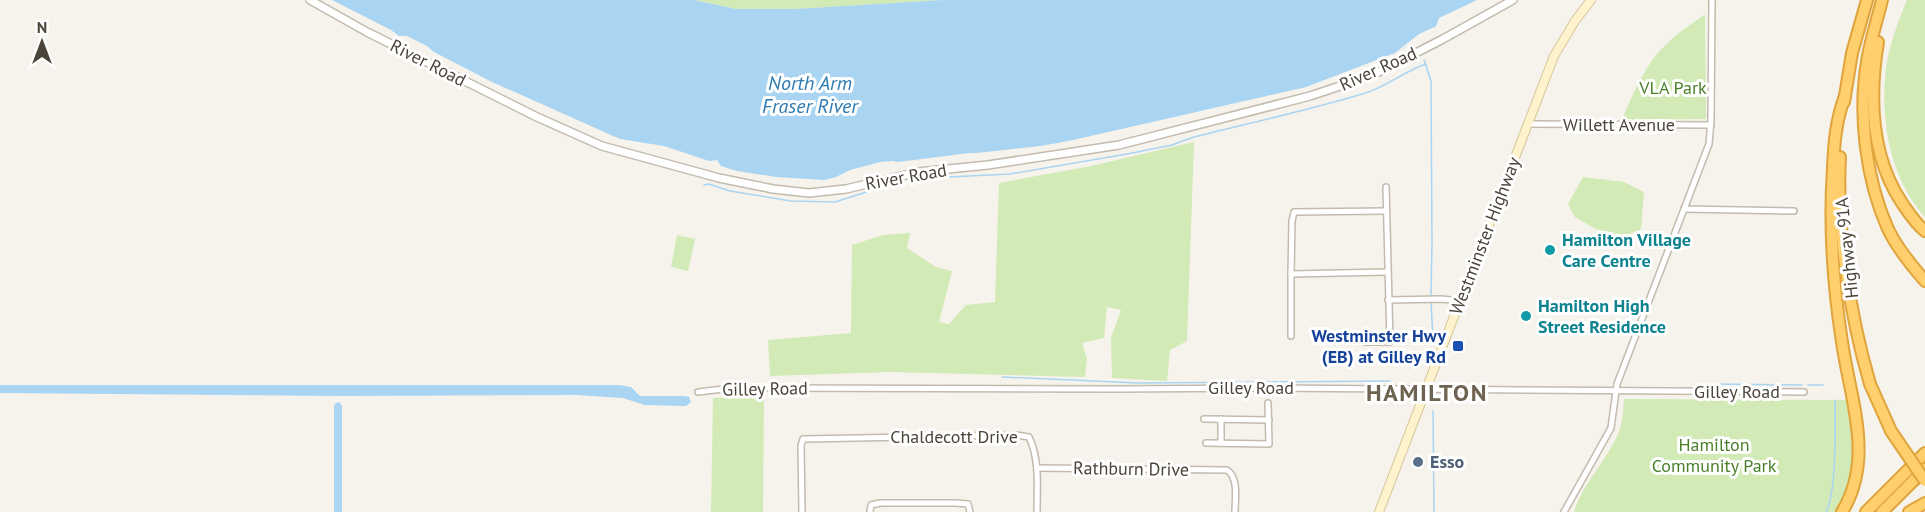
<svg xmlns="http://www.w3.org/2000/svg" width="1925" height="512" font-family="'PT Sans',sans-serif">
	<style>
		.green { fill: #d2eab5 }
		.water { fill: #a9d4f2 }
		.pier { fill: #f6f3ec }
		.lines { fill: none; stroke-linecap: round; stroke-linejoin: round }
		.stream { stroke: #a9d4f2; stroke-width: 1.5 }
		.minor-casing { stroke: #c2bbae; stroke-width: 8 }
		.tertiary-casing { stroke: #c2bbae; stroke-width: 10 }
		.secondary-casing { stroke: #d6c79b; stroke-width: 10 }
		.motorway-casing { stroke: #e0a43c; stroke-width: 14 }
		.minor { stroke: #fff; stroke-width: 5 }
		.tertiary { stroke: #fff; stroke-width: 7 }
		.secondary { stroke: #fff3cd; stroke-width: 8 }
		.motorway { stroke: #ffcf6e; stroke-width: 10 }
		.motorway-bridge-casing { stroke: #e0a43c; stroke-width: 14; stroke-linecap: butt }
		.motorway-bridge { stroke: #ffcf6e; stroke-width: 10 }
		.culture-dot { fill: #0f9aa8; stroke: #fff; stroke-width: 2 }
		.transit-dot { fill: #1a4fb4; stroke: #fff; stroke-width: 2 }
		.service-dot { fill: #5c6f8a; stroke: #fff; stroke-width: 2 }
		.labels { text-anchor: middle; stroke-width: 6; stroke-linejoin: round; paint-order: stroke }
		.street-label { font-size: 18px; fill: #4b4439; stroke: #fff }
		.park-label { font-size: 18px; fill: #4a7f2a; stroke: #fff }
		.culture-label { font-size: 18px; font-weight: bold; fill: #0d838f; stroke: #fff; text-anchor: start }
		.transit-label { font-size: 18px; font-weight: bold; fill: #164399; stroke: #fff; text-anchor: end }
		.service-label { font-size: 18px; font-weight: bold; fill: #4e5e75; stroke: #fff; text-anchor: start }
		.water-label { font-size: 20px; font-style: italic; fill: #2e7ab2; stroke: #fff }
		.district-label { font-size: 24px; font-weight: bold; letter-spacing: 1.5px; fill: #6e6250; stroke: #fff }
	</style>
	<rect width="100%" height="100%" fill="#f6f3ec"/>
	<g class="green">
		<polygon points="694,0 943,0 795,9 736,9"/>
		<path d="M1907 0H1925V217C1888 177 1879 113 1887 61 1891 40 1899 20 1907 0Z"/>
		<path d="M1705 14 1706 119 1622 120C1634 91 1647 60 1671 40 1681 30 1694 23 1705 14Z"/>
		<polygon points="1194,142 1187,341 1170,350 1167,381 1112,378 1111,338 1121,310 1107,307 1104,338 1082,343 1087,359 1085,377 890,372 770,376 768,340 851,333 852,245 883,235 910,233 907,248 936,267 952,271 939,322 949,324 966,305 995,302 999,183 1091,166"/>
		<polygon points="1583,177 1624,182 1644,192 1641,229 1626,236 1596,229 1575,217 1568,204"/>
		<polygon points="677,235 695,239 688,271 671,267"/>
		<polygon points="764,396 763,512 711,512 713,398"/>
		<path d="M1624 399 1848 400C1855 442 1858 474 1837 512H1574C1583 483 1607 460 1619 432 1623 421 1623 410 1624 399Z"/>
	</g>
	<g class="water">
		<polygon points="328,0 694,0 736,9 795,9 943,0 1477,0 1439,18 1435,29 1420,36 1395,55 1298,91 1144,128 1023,149 861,170 814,183 762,178 712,166 663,148 621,142 453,65"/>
		<polygon points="0,385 619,385 631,387 640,396 685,396 689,397 691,402 686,406 645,405 623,398 575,395 341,396 0,393"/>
		<polygon points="339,402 342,406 342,512 334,512 334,406 336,403"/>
	</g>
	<polygon class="pier" points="325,0 332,0 391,30 399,36 407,36 427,46 434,52 490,81 620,139 664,146 709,161 717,160 721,166 737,171 776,177 824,180 832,179 850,170 880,162 892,161 898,162 969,153 976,153 1051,145 1306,87 1395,53 1419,34 1439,25 1437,32 1405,47 1395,57 1356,75 1288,96 1144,131 1023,151 861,173 814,186 761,181 712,169 662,151 620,145 569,126 451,67 420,49 351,17"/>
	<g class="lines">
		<g class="stream">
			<polyline points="1424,60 1431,81 1432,243 1431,296"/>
			<path d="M704 185 709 184 730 191 791 201 835 202 907 179 1010 174 1127 154 1172 145 1194 137C1249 123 1305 111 1359 95 1384 89 1402 72 1426 64"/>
			<polyline points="1431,301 1433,341"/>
			<polyline points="1002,377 1138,383 1390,381"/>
			<polyline points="1708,384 1802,385"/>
			<polyline points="1808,385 1823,385"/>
			<polyline points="1433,411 1434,512"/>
			<path d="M1826 512C1837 491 1835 425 1835 400"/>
		</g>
		<defs>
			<g id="minor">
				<polyline points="1528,124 1711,125"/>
				<polyline points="1684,209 1794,211"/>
				<polyline points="1386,211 1294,212 1292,221 1291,274 1387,272"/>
				<polyline points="1291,274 1291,336"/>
				<polyline points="1388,300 1441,299 1461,301"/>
				<polyline points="1365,342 1390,342 1386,187"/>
				<polyline points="698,392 732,388 1117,389 1264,388 1804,392"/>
				<polyline points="1204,419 1269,420"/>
				<polyline points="1206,443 1269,444 1268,403"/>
				<polyline points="1221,443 1221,419"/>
				<path d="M1037 468 1227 470C1239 478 1235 499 1235 512"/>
				<path d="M802 512 801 446 803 439 1016 435 1029 437C1040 460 1037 487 1037 512"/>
				<polyline points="870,512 871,505 880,503 956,503 968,504 970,512"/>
				<polyline points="1564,512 1611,428 1617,384 1709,144 1711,120 1712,0"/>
			</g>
			<polyline id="tertiary" points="310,0 367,32 537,117 602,146 719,178 773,189 809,193 846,189 918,172 988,165 1119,145 1310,96 1373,75 1443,39 1513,0"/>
			<polyline id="secondary" points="1379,512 1554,56 1575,21 1591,0"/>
			<g id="motorway">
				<path d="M1882 0C1877 21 1870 41 1867 62 1858 115 1866 180 1888 229 1897 248 1911 265 1925 281"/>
				<path d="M1878 42C1869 97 1870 155 1902 203 1909 213 1915 223 1925 231"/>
				<polyline points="1844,102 1852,53 1867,0"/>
				<path d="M1840 157C1836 229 1850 315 1870 384"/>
				<path d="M1842 512C1875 458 1850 399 1842 342 1833 284 1829 226 1833 168 1834 143 1836 120 1845 96"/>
				<polyline points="1866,512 1925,453"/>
				<polyline points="1882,512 1925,469"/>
				<polyline points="1909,512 1925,503"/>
			</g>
		</defs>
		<use href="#minor" class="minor-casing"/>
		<use href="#tertiary" class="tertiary-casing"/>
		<use href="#secondary" class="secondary-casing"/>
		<use href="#motorway" class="motorway-casing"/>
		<use href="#minor" class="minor"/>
		<use href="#tertiary" class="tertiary"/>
		<use href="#secondary" class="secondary"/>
		<use href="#motorway" class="motorway"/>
		<defs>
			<polyline id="motorway-bridge" points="1870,384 1891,431 1925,481"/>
		</defs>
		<use href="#motorway-bridge" class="motorway-bridge-casing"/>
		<use href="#motorway-bridge" class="motorway-bridge"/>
	</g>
	<g class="culture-dot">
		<circle cx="1550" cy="250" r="6"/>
		<circle cx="1526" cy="316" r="6"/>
	</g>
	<rect class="transit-dot" x="1452" y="340" width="12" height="12" rx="3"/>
	<circle class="service-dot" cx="1418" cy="462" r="6"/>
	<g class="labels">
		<g class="street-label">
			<text transform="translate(428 63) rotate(27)" y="6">River Road</text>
			<text transform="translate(1378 69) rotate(-24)" y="6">River Road</text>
			<text x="1619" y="131">Willett Avenue</text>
			<text transform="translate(906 177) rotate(-10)" y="6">River Road</text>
			<text transform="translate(1485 236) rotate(-69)" y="6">Westminster Highway</text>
			<text transform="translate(1847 248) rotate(-96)" y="6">Highway 91A</text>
			<text x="1251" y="394">Gilley Road</text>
			<text transform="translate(765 389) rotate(-1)" y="6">Gilley Road</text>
			<text x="1737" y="398">Gilley Road</text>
			<text x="954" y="443">Chaldecott Drive</text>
			<text transform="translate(1131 469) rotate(1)" y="6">Rathburn Drive</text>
		</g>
		<g class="park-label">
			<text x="1673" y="94">VLA Park</text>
			<text x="1714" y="451">Hamilton<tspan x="1714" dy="21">Community Park</tspan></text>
		</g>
		<g class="culture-label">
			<text x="1562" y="246">Hamilton Village<tspan x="1562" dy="21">Care Centre</tspan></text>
			<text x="1538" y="312">Hamilton High<tspan x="1538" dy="21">Street Residence</tspan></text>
		</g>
		<g class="transit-label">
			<text x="1446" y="342">Westminster Hwy<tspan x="1446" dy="21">(EB) at Gilley Rd</tspan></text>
		</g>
		<g class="service-label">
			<text x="1430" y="468">Esso</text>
		</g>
		<g class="water-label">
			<text x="810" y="90">North Arm<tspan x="810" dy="23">Fraser River</tspan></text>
		</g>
		<g class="district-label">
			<text x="1427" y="401">HAMILTON</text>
		</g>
	</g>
	<g transform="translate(42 42)" stroke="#ffffff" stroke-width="4.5" paint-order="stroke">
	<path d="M0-4.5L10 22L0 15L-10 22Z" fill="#4b4439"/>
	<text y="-9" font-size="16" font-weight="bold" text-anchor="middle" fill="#4b4439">N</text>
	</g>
</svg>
